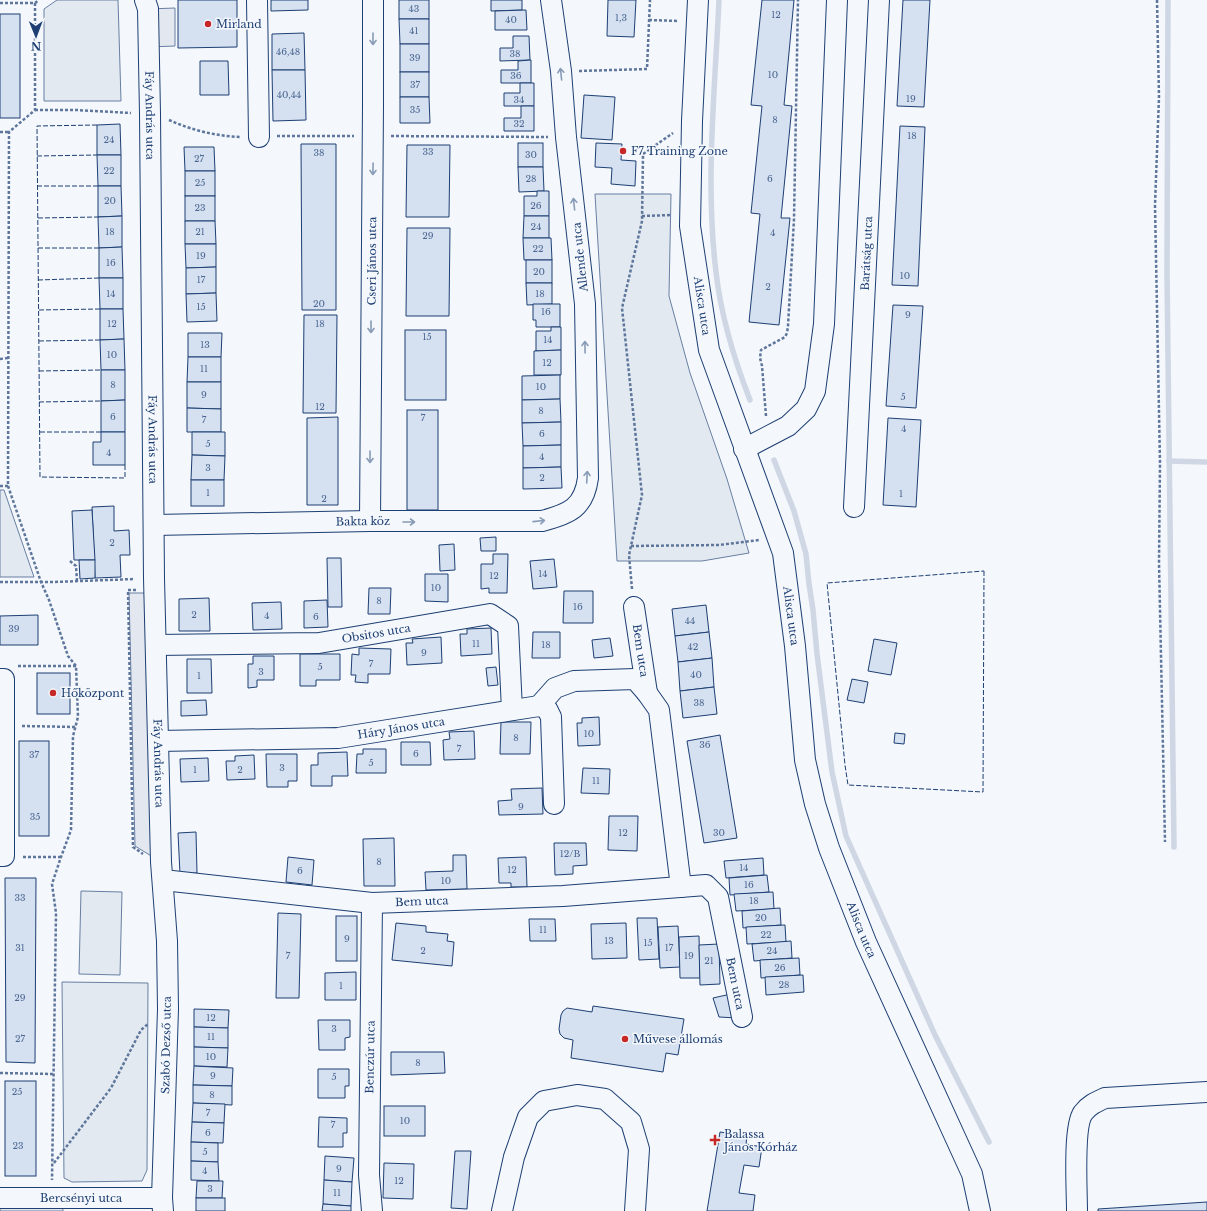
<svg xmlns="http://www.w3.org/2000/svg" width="1207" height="1211" font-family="'Libre Baskerville',serif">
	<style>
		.green { fill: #e3e9f0; stroke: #687fa3 }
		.parking { fill: #e3e8f0; stroke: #687fa3 }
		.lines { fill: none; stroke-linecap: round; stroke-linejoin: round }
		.stream { stroke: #cfd7e4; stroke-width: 5.5 }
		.building { fill: #d5e0f0; stroke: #1d3f73 }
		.minor-casing { stroke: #1d3f73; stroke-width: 22 }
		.path { stroke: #5e769c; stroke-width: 2.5; stroke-dasharray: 3 2; stroke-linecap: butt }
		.minor { stroke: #f4f7fb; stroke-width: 20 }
		.fence { stroke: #1d3f73; stroke-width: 1; stroke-dasharray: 5 2; stroke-linecap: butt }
		.oneway { stroke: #889bb7 }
		.poi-dot { fill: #c62828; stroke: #f4f7fb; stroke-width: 1.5 }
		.labels { text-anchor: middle; stroke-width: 3; stroke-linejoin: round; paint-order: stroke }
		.number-label { font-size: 9px; fill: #4b6792 }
		.poi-label { font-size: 11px; fill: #1d3f73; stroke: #f4f7fb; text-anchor: start }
		.street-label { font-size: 11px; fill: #1d3f73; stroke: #f4f7fb }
	</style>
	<rect width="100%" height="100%" fill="#f4f7fb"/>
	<g class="green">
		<polygon points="57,0 118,0 121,101 44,101 44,9"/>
		<polygon points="595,194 671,194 669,296 690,373 727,479 749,553 702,561 617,561"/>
		<polygon points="0,490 4,490 34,577 0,577"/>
		<polygon points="81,891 122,892 120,975 79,974"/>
		<polygon points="62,982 148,983 147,1170 142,1181 72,1182 64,1178"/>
	</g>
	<g class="parking">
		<polygon points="175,8 175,46 148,47 148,9"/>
		<polygon points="129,593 154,593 161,862 135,846"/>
		<polygon points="0,1198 62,1198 63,1211 0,1211"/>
	</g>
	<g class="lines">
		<g class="stream">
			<path d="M719 0C715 90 705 182 716 272 721 316 734 359 750 400"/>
			<polyline points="1168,0 1167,274 1174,847"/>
			<polyline points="774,460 794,511 806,554 809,584 813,610 817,654 832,772 846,836 935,1035 989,1142"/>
			<polyline points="1169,461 1207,462"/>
		</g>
	</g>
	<g class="building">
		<polygon points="178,0 237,0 237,47 178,48"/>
		<polygon points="271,0 308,0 308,10 271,11"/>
		<rect x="399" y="0" width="30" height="19"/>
		<polygon points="491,0 522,0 522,10 491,11"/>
		<polygon points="608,0 636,0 634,37 607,36"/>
		<polygon points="762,0 794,0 784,105 792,106 781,218 790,218 779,325 749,322 760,214 751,213 762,106 751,105"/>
		<polygon points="903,0 930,0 924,107 897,106"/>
		<polygon points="526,10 527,30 495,30 495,11"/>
		<rect x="0" y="14" width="20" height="104"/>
		<polygon points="399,19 429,19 429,44 400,44"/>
		<polygon points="304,33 305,70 272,70 272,34"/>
		<polygon points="513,36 529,36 530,60 500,61 500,48 513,48"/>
		<rect x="400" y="44" width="29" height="28"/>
		<polygon points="531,60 531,83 501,83 501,70 518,70 518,61"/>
		<polygon points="200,61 228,61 229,95 200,95"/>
		<polygon points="272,70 305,70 306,120 273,121"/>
		<rect x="400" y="72" width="29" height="25"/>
		<polygon points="520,83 534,83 534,106 504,106 504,93 520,93"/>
		<polygon points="584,95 615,97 612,140 581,138"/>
		<polygon points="400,97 429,97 430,123 400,123"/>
		<polygon points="521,106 534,106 534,131 504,131 504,118 521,118"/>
		<polygon points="120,124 121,155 97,155 97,125"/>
		<polygon points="900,126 925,127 918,286 892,285"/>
		<rect x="518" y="143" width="25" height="24"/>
		<polygon points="596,143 622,144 621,160 636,161 635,186 611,184 612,168 595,167"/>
		<polygon points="301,144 336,144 336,310 302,310"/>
		<polygon points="407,145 450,145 449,217 406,217"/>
		<polygon points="184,147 214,147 215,171 185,171"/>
		<polygon points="97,155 121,155 121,186 98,186"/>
		<polygon points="518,167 543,167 544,191 519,192"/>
		<rect x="185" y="171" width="30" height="25"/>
		<polygon points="98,186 121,186 122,216 98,217"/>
		<polygon points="537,191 549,191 549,216 524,216 524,196 537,196"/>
		<rect x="185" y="196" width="30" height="25"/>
		<polygon points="122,216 122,247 99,248 98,217"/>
		<polygon points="524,216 549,216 549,238 523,238"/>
		<polygon points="185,221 215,221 216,244 185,244"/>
		<polygon points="407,228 450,228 449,316 406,316"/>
		<polygon points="523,238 551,238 552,260 524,260"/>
		<polygon points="185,244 216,244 216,267 186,268"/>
		<polygon points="122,247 123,278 99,278 99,248"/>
		<rect x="526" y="260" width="26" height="23"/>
		<polygon points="216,267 216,293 186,294 186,268"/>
		<polygon points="99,278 123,278 123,309 100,309"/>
		<polygon points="526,283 552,283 552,304 527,305"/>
		<polygon points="216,293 217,321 187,322 186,294"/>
		<polygon points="533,304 560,304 560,327 536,327 536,320 533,320"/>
		<polygon points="893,305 923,306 916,408 886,406"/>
		<polygon points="100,309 123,309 124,339 100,340"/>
		<polygon points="304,315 337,315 336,413 303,413"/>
		<polygon points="551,327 561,327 561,350 536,351 536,331 551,331"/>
		<rect x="405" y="330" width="41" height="70"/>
		<polygon points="188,333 222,333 221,357 188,357"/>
		<polygon points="124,339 125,370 101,370 100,340"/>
		<polygon points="561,350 561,375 534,375 534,351"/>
		<polygon points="188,357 221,357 221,382 187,382"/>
		<polygon points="101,370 125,370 125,400 101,401"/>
		<polygon points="560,375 560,399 522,400 522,376"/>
		<polygon points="187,382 221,382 221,409 187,408"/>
		<polygon points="560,399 561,422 522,423 522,400"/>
		<polygon points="125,400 125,432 101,432 101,401"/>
		<polygon points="187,408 221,409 221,432 187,432"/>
		<rect x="407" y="410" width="31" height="100"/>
		<polygon points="338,417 338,505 307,505 307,418"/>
		<polygon points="888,418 921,420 916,507 883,505"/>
		<polygon points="561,422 561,445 523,446 522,423"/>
		<polygon points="101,432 125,432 125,465 93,465 93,442 101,442"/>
		<polygon points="192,432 225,432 225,456 192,455"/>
		<polygon points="561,445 561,467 523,468 523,446"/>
		<polygon points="192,455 225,456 224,480 191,480"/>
		<polygon points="561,467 562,488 523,489 523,468"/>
		<rect x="191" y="480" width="33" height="26"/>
		<polygon points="114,506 114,531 129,530 130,555 120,555 121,577 95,578 92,507"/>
		<polygon points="92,510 95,560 74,560 72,511"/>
		<polygon points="496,537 496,551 481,551 480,538"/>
		<polygon points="454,544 455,570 440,571 439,545"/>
		<polygon points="493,554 508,554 507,593 489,593 489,588 481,589 481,564 493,564"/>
		<polygon points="327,558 341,558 342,607 328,607"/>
		<polygon points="554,559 557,587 533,589 530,561"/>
		<polygon points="79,560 95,560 95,578 80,579"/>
		<polygon points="425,574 448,574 448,602 425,601"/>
		<polygon points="369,588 391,588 390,614 368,614"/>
		<polygon points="564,591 593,591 593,623 563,623"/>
		<polygon points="209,598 210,631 179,631 179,599"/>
		<polygon points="327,600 328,627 304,628 304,601"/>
		<polygon points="281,602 282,629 253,630 252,603"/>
		<polygon points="706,605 709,632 675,636 672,609"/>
		<polygon points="38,615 38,645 0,645 0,616"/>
		<polygon points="491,628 492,654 461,656 460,634 467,634 467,629"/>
		<polygon points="533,632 560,632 560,658 532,658"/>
		<polygon points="709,632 712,658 678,662 675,636"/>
		<polygon points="441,637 442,663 407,665 406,643 413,643 412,639"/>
		<polygon points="610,638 613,656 594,658 592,640"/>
		<polygon points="874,639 897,643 891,675 868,671"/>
		<polygon points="359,648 391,649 390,674 368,674 368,683 355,682 356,675 351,675 352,654 359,655"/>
		<polygon points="300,654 340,654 340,680 316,680 316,686 300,686"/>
		<polygon points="253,656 274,656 274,680 257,680 257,687 248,688 248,664 253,664"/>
		<polygon points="712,658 714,687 680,691 678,662"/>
		<polygon points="187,659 211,659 212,693 187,693"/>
		<polygon points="496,667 498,685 488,686 486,668"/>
		<rect x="37" y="673" width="33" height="41"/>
		<polygon points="852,679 868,682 864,703 847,700"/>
		<polygon points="714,687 717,714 683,718 680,691"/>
		<polygon points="206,700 207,715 181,716 181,701"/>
		<polygon points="599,717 600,745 578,746 577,723 582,723 582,718"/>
		<polygon points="501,722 531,722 530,754 500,754"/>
		<polygon points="474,731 475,759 444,760 443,740 450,739 449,732"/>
		<polygon points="895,733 905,734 904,744 894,743"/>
		<polygon points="720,735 737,838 704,843 687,741"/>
		<rect x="19" y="741" width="30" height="95"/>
		<polygon points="401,742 430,742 431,765 401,765"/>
		<polygon points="363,749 386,749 386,773 356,773 357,754 363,754"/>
		<polygon points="347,752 348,776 332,776 332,786 311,786 311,765 318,765 318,753"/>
		<polygon points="266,754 297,754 297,781 288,781 288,787 267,787"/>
		<polygon points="254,755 255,779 227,780 226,761 235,761 235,756"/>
		<polygon points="208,758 209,781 181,782 180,759"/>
		<polygon points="583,768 610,769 609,794 581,793"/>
		<polygon points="542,788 543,814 499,815 498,801 512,800 511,789"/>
		<polygon points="609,816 638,816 637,851 608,850"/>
		<polygon points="196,832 197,873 180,874 178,833"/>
		<polygon points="394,838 395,886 364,886 363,839"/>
		<polygon points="554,843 586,843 587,865 573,866 573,874 555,875"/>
		<polygon points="453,855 466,855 467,889 426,890 425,872 453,871"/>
		<polygon points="288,857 314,860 312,885 286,882"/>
		<polygon points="526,857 527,887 511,887 511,883 499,883 498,858"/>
		<polygon points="763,858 764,875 726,878 724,861"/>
		<polygon points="767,875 769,892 730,895 729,878"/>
		<polygon points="5,878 36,878 35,1063 6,1062"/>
		<polygon points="773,892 774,909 736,911 734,894"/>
		<polygon points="780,908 781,925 743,928 742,911"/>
		<polygon points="278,913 301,914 299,998 276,998"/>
		<rect x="336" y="916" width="21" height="45"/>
		<polygon points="637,918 657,918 659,959 639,960"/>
		<polygon points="529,919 555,919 556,941 530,941"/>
		<polygon points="396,923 426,926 426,932 448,934 447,941 454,942 452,966 392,960"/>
		<polygon points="626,923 627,958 592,959 591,924"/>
		<polygon points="785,925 786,942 747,944 746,927"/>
		<polygon points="678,926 680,967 660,968 658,927"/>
		<polygon points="699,936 700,978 680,978 679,937"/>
		<polygon points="791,941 792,958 754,961 752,944"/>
		<polygon points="719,944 720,984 700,985 699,945"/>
		<polygon points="799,958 800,975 761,978 760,960"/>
		<polygon points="356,972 356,1000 325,1000 325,973"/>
		<polygon points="803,975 804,992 766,995 765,977"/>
		<polygon points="731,994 737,1018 719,1017 713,998"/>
		<polygon points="593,1006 684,1019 678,1055 666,1053 663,1072 571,1058 573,1040 564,1038 560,1034 559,1029 561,1015 563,1011 567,1008 592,1012"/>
		<polygon points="194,1009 229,1010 228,1028 194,1027"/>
		<polygon points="318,1020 350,1020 350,1037 345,1038 345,1050 319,1050"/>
		<polygon points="194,1027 228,1028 228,1048 194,1047"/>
		<polygon points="194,1047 228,1048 227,1067 194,1066"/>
		<polygon points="391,1052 444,1052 445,1073 391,1075"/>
		<polygon points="194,1066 233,1068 232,1086 193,1085"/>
		<polygon points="318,1069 349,1069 349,1086 345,1086 345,1098 318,1098"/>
		<rect x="5" y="1081" width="31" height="95"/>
		<polygon points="193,1085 232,1086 232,1105 193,1103"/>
		<polygon points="193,1103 225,1104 224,1123 192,1122"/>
		<rect x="384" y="1106" width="41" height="30"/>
		<polygon points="319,1117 347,1118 347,1133 343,1133 343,1147 318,1147"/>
		<polygon points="192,1122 224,1123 223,1143 191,1142"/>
		<polygon points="720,1132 747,1136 746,1144 762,1147 759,1167 744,1165 739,1193 755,1195 753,1211 707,1211"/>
		<polygon points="191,1142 218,1143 218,1162 191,1161"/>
		<polygon points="455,1151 471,1151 467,1209 451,1208"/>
		<polygon points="325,1156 354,1158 352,1182 324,1180"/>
		<polygon points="191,1161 218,1162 219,1181 191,1180"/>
		<polygon points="384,1163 414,1164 413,1199 383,1198"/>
		<polygon points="324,1180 352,1182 351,1206 323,1204"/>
		<polygon points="197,1181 223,1181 222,1198 196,1198"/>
		<rect x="196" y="1198" width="29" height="13"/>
		<polygon points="1207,1202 1207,1211 1098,1211 1098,1209"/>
		<polygon points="323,1204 351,1206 351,1211 322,1211"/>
	</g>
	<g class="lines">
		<defs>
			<g id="minor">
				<path id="s1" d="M145 0 148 9 150 114 154 578 161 862 167 941 168 1009 162 1198 163 1211"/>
				<polyline points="257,0 259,137"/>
				<path id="s2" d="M698 0 692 121 690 226 709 350 783 553 795 646 805 760 815 804 829 848 866 942 972 1174 980 1211"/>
				<polyline points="744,449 788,426 806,409 815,391 824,324 837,0"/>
				<path id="s3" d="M854 507 879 0"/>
				<path id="s4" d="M370 521 373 104V0"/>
				<path id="s5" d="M154 525 370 521H542C569 514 584 508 588 478L585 304 566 137 561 71 551 0"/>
				<path id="s6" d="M634 607 647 693"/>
				<path id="s7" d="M156 645 319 643 490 614 508 626 512 710"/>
				<polyline points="0,679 4,679 4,856 0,856"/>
				<polyline points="539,706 555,688 574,681 635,679 647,693 659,710 681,887"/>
				<path id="s8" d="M158 741 338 738 539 706 547 709 551 717 554 804"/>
				<path id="s9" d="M163 880 372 903 563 896 706 885 718 897 742 1017"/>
				<polyline points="372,903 369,1175 372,1211"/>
				<path id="s10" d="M0 1198H162"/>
				<polyline points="502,1211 514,1157 528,1117 544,1101 577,1095 605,1099 631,1122 639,1149 635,1211"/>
				<path d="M1077 1211C1077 1191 1073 1127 1083 1113 1089 1105 1096 1102 1105 1098L1207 1092"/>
			</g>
		</defs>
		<use href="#minor" class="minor-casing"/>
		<g class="path">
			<polyline points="1157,0 1159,97 1155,205 1160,463 1159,563 1165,842"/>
			<polyline points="0,3 35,3 39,0"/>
			<polyline points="35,3 35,110 9,132 8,486 41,582 49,600 68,656 76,666 78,717 73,736 71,830 61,857 52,884 56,913 52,1180"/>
			<polyline points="649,20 678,21"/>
			<polyline points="579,71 647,69 650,0"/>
			<polyline points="35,110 76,110 131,113"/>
			<path d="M169 120C191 130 216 136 240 137"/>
			<polyline points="0,132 9,132"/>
			<polyline points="277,136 354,136"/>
			<polyline points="391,136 548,137"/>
			<polyline points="642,216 671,215"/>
			<polyline points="0,359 8,358"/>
			<polyline points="766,416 762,366 760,358 761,350 785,337 787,333 788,326 794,219 798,0"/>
			<polyline points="0,486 8,486"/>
			<polyline points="631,546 719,545 759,540"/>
			<polyline points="70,561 76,566 77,581"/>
			<polyline points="0,582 54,582 135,579"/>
			<polyline points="632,589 629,555 642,495 622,308 642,221 643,154 673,133"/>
			<polyline points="136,590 128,590 133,847 143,854"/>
			<polyline points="18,666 76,666"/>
			<polyline points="22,726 76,727"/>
			<polyline points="23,857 61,857"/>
			<polyline points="0,1073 53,1074"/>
			<polyline points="54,1163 111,1088 141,1030 148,1024"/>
		</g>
		<use href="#minor" class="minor"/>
		<g class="fence">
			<polyline points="97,125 37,126 40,477 125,478 125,465"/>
			<polyline points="37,156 97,155"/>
			<polyline points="37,186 98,186"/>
			<polyline points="38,218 98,217"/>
			<polyline points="38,248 99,248"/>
			<polyline points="38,280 99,278"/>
			<polyline points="39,310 100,309"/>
			<polyline points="39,341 100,340"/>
			<polyline points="39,371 101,370"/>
			<polyline points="39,402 101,401"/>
			<polyline points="40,432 101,432"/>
			<polygon points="984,571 983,792 848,785 845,765 827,583"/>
		</g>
	</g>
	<defs><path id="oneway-shaft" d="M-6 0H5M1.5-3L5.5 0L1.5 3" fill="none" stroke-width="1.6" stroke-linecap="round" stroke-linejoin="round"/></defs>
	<g class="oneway">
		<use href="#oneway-shaft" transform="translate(373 39) rotate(90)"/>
		<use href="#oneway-shaft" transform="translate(561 74) rotate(-96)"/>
		<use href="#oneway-shaft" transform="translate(373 169) rotate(91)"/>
		<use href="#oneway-shaft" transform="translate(574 204) rotate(-96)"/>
		<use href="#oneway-shaft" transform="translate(371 327) rotate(90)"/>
		<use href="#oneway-shaft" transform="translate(585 347) rotate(-91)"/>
		<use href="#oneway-shaft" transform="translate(370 457) rotate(90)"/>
		<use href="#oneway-shaft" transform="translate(587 477) rotate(-87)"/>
		<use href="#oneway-shaft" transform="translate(539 521) rotate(-6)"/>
		<use href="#oneway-shaft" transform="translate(409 522)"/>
	</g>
	<g class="poi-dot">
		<circle cx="208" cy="24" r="4"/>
		<circle cx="623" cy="151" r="4"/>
		<circle cx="53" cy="693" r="4"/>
		<circle cx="625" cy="1039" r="4"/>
		<path d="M713 1134h4v4h4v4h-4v4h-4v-4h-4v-4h4z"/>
	</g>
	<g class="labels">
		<g class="number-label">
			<text x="414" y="12">43</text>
			<text x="776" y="18">12</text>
			<text x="621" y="21">1,3</text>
			<text x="511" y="23">40</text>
			<text x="414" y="34">41</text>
			<text x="288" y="55">46,48</text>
			<text x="515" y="57">38</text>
			<text x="415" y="61">39</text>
			<text x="773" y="78">10</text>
			<text x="516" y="79">36</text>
			<text x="415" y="88">37</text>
			<text x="289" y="98">40,44</text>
			<text x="911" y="102">19</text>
			<text x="519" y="103">34</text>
			<text x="415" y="113">35</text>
			<text x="775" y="123">8</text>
			<text x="519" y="127">32</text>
			<text x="912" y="139">18</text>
			<text x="109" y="143">24</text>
			<text x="428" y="155">33</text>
			<text x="319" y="156">38</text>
			<text x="531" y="158">30</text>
			<text x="199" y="162">27</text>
			<text x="109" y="174">22</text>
			<text x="531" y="182">28</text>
			<text x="770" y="182">6</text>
			<text x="200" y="186">25</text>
			<text x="110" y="204">20</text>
			<text x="536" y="209">26</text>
			<text x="200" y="211">23</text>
			<text x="536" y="230">24</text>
			<text x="110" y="235">18</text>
			<text x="200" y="235">21</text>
			<text x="773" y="236">4</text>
			<text x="428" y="239">29</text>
			<text x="538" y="252">22</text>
			<text x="201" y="259">19</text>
			<text x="111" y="266">16</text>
			<text x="539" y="275">20</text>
			<text x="905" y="279">10</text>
			<text x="201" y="283">17</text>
			<text x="768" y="290">2</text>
			<text x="111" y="297">14</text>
			<text x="540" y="297">18</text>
			<text x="319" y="307">20</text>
			<text x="201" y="310">15</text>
			<text x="546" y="315">16</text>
			<text x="908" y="318">9</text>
			<text x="112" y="327">12</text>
			<text x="320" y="327">18</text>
			<text x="427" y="340">15</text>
			<text x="548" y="343">14</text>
			<text x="205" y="348">13</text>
			<text x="112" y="358">10</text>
			<text x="547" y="366">12</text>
			<text x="204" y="372">11</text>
			<text x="113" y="388">8</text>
			<text x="541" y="390">10</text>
			<text x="204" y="398">9</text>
			<text x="903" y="400">5</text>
			<text x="320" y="410">12</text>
			<text x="541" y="414">8</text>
			<text x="113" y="420">6</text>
			<text x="423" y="421">7</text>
			<text x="204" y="423">7</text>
			<text x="904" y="432">4</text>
			<text x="542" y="437">6</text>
			<text x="208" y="447">5</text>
			<text x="109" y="456">4</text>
			<text x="542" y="460">4</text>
			<text x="208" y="471">3</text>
			<text x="542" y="481">2</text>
			<text x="208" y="496">1</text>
			<text x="901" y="497">1</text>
			<text x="324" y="502">2</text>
			<text x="112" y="546">2</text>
			<text x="543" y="577">14</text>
			<text x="494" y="579">12</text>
			<text x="436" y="591">10</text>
			<text x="379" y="604">8</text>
			<text x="578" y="610">16</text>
			<text x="194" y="618">2</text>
			<text x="267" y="619">4</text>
			<text x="316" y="620">6</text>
			<text x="690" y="624">44</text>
			<text x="14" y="632">39</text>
			<text x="476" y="647">11</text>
			<text x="546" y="648">18</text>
			<text x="693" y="650">42</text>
			<text x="424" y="656">9</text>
			<text x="371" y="667">7</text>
			<text x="320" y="670">5</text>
			<text x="261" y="675">3</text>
			<text x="696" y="678">40</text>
			<text x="199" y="679">1</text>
			<text x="699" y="706">38</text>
			<text x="589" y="737">10</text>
			<text x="516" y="741">8</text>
			<text x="705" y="748">36</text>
			<text x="459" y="752">7</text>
			<text x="416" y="757">6</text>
			<text x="34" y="758">37</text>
			<text x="371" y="766">5</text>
			<text x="282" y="771">3</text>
			<text x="195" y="773">1</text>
			<text x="240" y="773">2</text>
			<text x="596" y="784">11</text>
			<text x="521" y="810">9</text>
			<text x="35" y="820">35</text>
			<text x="623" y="836">12</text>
			<text x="719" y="836">30</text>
			<text x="570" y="857">12/B</text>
			<text x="379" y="865">8</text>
			<text x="744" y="871">14</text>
			<text x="512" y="873">12</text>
			<text x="300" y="874">6</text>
			<text x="446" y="884">10</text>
			<text x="749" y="888">16</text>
			<text x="20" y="901">33</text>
			<text x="754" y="904">18</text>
			<text x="761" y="921">20</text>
			<text x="543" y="933">11</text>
			<text x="766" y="938">22</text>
			<text x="347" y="942">9</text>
			<text x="609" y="944">13</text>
			<text x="648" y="946">15</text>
			<text x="20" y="951">31</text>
			<text x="669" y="951">17</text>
			<text x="423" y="954">2</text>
			<text x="772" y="954">24</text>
			<text x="288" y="959">7</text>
			<text x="689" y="959">19</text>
			<text x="709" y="964">21</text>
			<text x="780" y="971">26</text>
			<text x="784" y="988">28</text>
			<text x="341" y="989">1</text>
			<text x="20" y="1001">29</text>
			<text x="211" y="1021">12</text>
			<text x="334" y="1032">3</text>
			<text x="211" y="1040">11</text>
			<text x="20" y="1042">27</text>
			<text x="211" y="1060">10</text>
			<text x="418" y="1066">8</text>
			<text x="213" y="1079">9</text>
			<text x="334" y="1080">5</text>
			<text x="17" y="1095">25</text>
			<text x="212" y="1098">8</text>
			<text x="208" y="1116">7</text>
			<text x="405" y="1124">10</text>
			<text x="333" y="1128">7</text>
			<text x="208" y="1136">6</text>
			<text x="18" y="1149">23</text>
			<text x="205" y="1155">5</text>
			<text x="339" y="1172">9</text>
			<text x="205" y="1174">4</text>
			<text x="399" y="1184">12</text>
			<text x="210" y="1192">3</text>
			<text x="337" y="1196">11</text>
		</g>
		<g class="poi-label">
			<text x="216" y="28">Mirland</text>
			<text x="631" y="155">F7 Training Zone</text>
			<text x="61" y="697">Hőközpont</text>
			<text x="633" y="1043">Művese állomás</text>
			<text x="724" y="1138">Balassa<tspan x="724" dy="13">János Kórház</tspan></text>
		</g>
		<g class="street-label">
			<text dy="4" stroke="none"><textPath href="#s1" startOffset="116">Fáy András utca</textPath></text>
			<text dy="4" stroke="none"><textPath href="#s3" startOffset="254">Barátság utca</textPath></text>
			<text transform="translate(580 257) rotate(-96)" y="4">Allende utca</text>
			<text dy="4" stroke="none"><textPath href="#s4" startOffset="260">Cseri János utca</textPath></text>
			<text dy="4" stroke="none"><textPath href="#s2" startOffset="307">Alisca utca</textPath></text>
			<text dy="4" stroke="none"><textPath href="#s1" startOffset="440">Fáy András utca</textPath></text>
			<text dy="4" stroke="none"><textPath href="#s5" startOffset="209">Bakta köz</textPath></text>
			<text dy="4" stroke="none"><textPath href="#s2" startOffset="631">Alisca utca</textPath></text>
			<text dy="4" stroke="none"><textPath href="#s7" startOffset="221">Obsitos utca</textPath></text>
			<text dy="4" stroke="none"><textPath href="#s6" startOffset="44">Bem utca</textPath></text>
			<text dy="4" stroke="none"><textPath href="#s8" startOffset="244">Háry János utca</textPath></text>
			<text dy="4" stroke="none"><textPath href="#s1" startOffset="764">Fáy András utca</textPath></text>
			<text dy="4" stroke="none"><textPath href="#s9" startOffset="260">Bem utca</textPath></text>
			<text dy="4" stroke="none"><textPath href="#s2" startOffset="955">Alisca utca</textPath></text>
			<text dy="4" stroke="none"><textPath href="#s9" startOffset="650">Bem utca</textPath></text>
			<text transform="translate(166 1045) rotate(-89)" y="4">Szabó Dezső utca</text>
			<text transform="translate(370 1057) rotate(-89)" y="4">Benczúr utca</text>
			<text dy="4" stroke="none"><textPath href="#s10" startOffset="81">Bercsényi utca</textPath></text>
		</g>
	</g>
	<g transform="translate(36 36) rotate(179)" stroke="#f4f7fb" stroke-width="3" paint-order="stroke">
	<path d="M0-3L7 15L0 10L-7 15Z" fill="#1d3f73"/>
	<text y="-6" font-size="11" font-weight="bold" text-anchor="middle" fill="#1d3f73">N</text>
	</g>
</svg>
